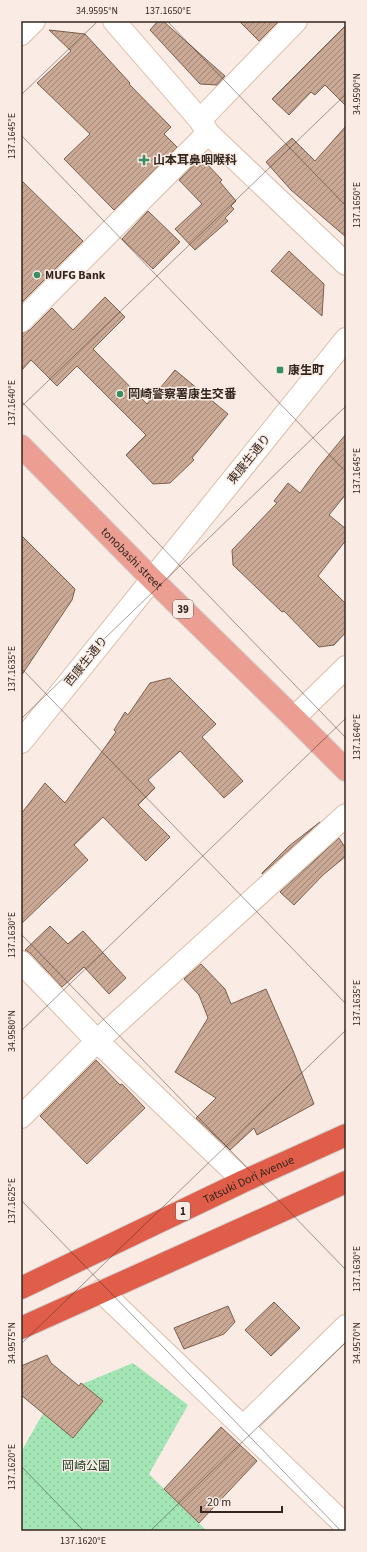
<svg xmlns="http://www.w3.org/2000/svg" width="367" height="1552" font-family="'Source Sans 3','Noto Sans JP',sans-serif">
	<style>
		.grass { fill: url(#grass-dots) }
		.building { fill: url(#building-hatch); stroke: #7c5f4c }
		.lines { fill: none; stroke-linecap: round; stroke-linejoin: round }
		.street-casing { stroke: #ddbca7; stroke-width: 24 }
		.secondary-casing { stroke: #ddbca7; stroke-width: 24 }
		.primary-casing { stroke: #d2cfce; stroke-width: 24 }
		.highway-casing { stroke: #d2cfce; stroke-width: 24 }
		.street { stroke: #fff; stroke-width: 22 }
		.secondary { stroke: #fff; stroke-width: 22 }
		.primary { stroke: #ec9e92; stroke-width: 22 }
		.highway { stroke: #e05e49; stroke-width: 22 }
		.ticks { fill: none; stroke: #33261e; stroke-width: 1; stroke-opacity: 0.45 }
		.poi-dot { fill: #378f63; stroke: #faece4; stroke-width: 1.5 }
		.labels { text-anchor: middle; stroke-width: 3; stroke-linejoin: round; paint-order: stroke }
		.shield { fill: #faece4; stroke: #6f6159; stroke-width: 1 }
		.shield-label { font-size: 11px; font-weight: bold; fill: #33261e }
		.poi-label { font-size: 12px; font-weight: bold; fill: #33261e; stroke: #faece4; text-anchor: start }
		.street-label { font-size: 12px; fill: #33261e; stroke: #faece4 }
		.park-label { font-size: 12px; fill: #143821; stroke: #faece4 }
		.neatline { fill: none; stroke: #33261e; stroke-width: 1.5 }
		.ticks-label { font-size: 10px; text-anchor: middle; fill: #33261e }
	</style>
	<defs>
		<pattern id="grass-dots" width="8" height="8" patternUnits="userSpaceOnUse"><rect width="8" height="8" fill="#a3e5b5"/><path d="M2 2h.1M6 6h.1" fill="none" stroke="#8dc49b" stroke-width="1.8" stroke-linecap="round"/></pattern>
		<pattern id="building-hatch" width="6" height="6" patternUnits="userSpaceOnUse"><rect width="6" height="6" fill="#c9a995"/><path d="M-1 1l2-2M0 6l6-6M5 7l2-2" fill="none" stroke="#a48979"/></pattern>
	</defs>
	<rect width="100%" height="100%" fill="#faece4"/>
	<polygon class="grass" points="133,1363 188,1405 149,1474 207,1531 21,1531 21,1452 53,1396"/>
	<g class="building">
		<polygon points="158,21 163,21 225,76 217,85 200,84 150,30"/>
		<polygon points="239,21 279,21 259,41"/>
		<polygon points="346,25 346,106 325,85 315,95 311,92 289,115 272,99"/>
		<polygon points="49,30 85,34 130,83 129,84 171,127 164,134 177,147 114,210 64,159 90,134 37,83 71,51"/>
		<polygon points="346,126 346,237 291,190 266,162 292,138 315,161"/>
		<polygon points="196,162 206,163 222,180 220,182 236,201 231,206 234,209 225,218 228,221 195,250 175,229 202,204 179,180"/>
		<polygon points="21,180 83,241 21,303"/>
		<polygon points="148,211 180,242 153,269 122,239"/>
		<polygon points="289,251 324,284 322,316 271,271"/>
		<polygon points="105,297 125,317 93,349 147,404 175,370 228,414 192,458 194,460 170,483 153,484 126,455 146,435 77,366 57,386 31,360 21,371 21,333 30,330 52,308 73,330"/>
		<polygon points="346,434 346,494 329,515 346,529 346,540 318,576 346,604 346,632 334,645 319,647 284,611 282,612 233,565 232,550 277,503 274,501 288,483 300,493 318,468"/>
		<polygon points="21,535 75,589 72,600 21,676"/>
		<polygon points="170,678 216,724 202,737 243,781 224,798 180,751 148,780 155,788 138,805 170,837 146,861 103,817 74,845 88,860 21,924 21,814 45,783 65,803 116,732 114,730 125,712 128,715 150,683"/>
		<polygon points="320,822 262,874 262,873 289,846"/>
		<polygon points="339,838 346,849 346,856 323,875 294,905 280,892"/>
		<polygon points="50,926 68,944 83,931 126,978 109,994 84,967 62,987 30,953 25,950"/>
		<polygon points="201,964 225,989 231,1004 266,989 294,1053 314,1104 257,1135 254,1128 230,1150 196,1118 216,1098 175,1072 208,1018 199,995 184,979"/>
		<polygon points="96,1060 120,1085 122,1084 145,1108 87,1164 40,1116"/>
		<polygon points="274,1302 300,1328 271,1356 245,1330"/>
		<polygon points="228,1306 235,1322 224,1334 184,1349 174,1328"/>
		<polygon points="47,1355 51,1363 79,1386 81,1383 103,1401 73,1438 21,1395 21,1366"/>
		<polygon points="221,1427 257,1461 199,1523 164,1489"/>
	</g>
	<g class="lines">
		<defs>
			<g id="street">
				<polyline points="114,21 200,120 208,133 346,264"/>
				<polyline points="21,34 34,21"/>
				<polyline points="200,120 296,21"/>
				<polyline points="21,321 208,133"/>
				<polyline points="294,718 346,667"/>
				<polyline points="21,962 97,1041 244,1181"/>
				<polyline points="21,1117 97,1041 346,815"/>
				<polyline points="101,1291 346,1526"/>
				<polyline points="243,1427 346,1326"/>
			</g>
			<polyline id="secondary" points="21,742 346,339"/>
			<g id="primary">
				<path id="s1" d="M21 446 152 579 294 718 346 770"/>
			</g>
			<g id="highway">
				<path id="s2" d="M21 1288 244 1181 346 1135"/>
				<polyline points="21,1328 346,1182"/>
			</g>
		</defs>
		<use href="#street" class="street-casing"/>
		<use href="#secondary" class="secondary-casing"/>
		<use href="#primary" class="primary-casing"/>
		<use href="#highway" class="highway-casing"/>
		<use href="#street" class="street"/>
		<use href="#secondary" class="secondary"/>
		<use href="#primary" class="primary"/>
		<use href="#highway" class="highway"/>
	</g>
	<path class="ticks" d="M167 21 346 206M21 95 98 21M21 135 346 472M21 401 346 738M21 407 346 94M21 668 346 1004M21 719 346 406M21 934 346 1270M21 1031 346 718M21 1200 341 1531M21 1344 346 1030M21 1466 84 1531M150 1531 346 1342"/>
	<g class="poi-dot">
		<path d="M142 154h4v4h4v4h-4v4h-4v-4h-4v-4h4z"/>
		<circle cx="37" cy="275" r="4"/>
		<rect x="276" y="366" width="8" height="8" rx="2"/>
		<circle cx="120" cy="394" r="4"/>
	</g>
	<g class="labels">
		<g class="shield">
			<rect x="173" y="600" width="20" height="18" rx="3"/>
			<rect x="176" y="1202" width="14" height="18" rx="3"/>
		</g>
		<g class="shield-label">
			<text x="183" y="613">39</text>
			<text x="183" y="1215">1</text>
		</g>
		<g class="poi-label">
			<text x="153" y="164">山本耳鼻咽喉科</text>
			<text x="45" y="279">MUFG Bank</text>
			<text x="288" y="374">康生町</text>
			<text x="128" y="398">岡崎警察署康生交番</text>
		</g>
		<g class="street-label">
			<text transform="translate(249 459) rotate(-51)" y="4">東康生通り</text>
			<text dy="4" stroke="none"><textPath href="#s1" startOffset="158">tonobashi street</textPath></text>
			<text transform="translate(86 661) rotate(-51)" y="4">西康生通り</text>
			<text dy="4" stroke="none"><textPath href="#s2" startOffset="252">Tatsuki Dori Avenue</textPath></text>
		</g>
		<g class="park-label">
			<text x="86" y="1470">岡崎公園</text>
		</g>
	</g>
	<rect width="367" height="1552" fill="none" stroke="#faece4" stroke-width="44"/>
	<path d="M201 1506v6h81v-6" fill="none" stroke="#33261e" stroke-width="2"/>
	<text x="207" y="1506" font-size="12" fill="#33261e" stroke="#faece4" stroke-width="3" paint-order="stroke">20 m</text>
	<rect x="22" y="22" width="323" height="1508" class="neatline"/>
	<g class="ticks-label">
		<text x="97" y="14">34.9595°N</text>
		<text x="168" y="14">137.1650°E</text>
		<text transform="translate(356 94) rotate(-90)" y="4">34.9590°N</text>
		<text transform="translate(11 136) rotate(-90)" y="4">137.1645°E</text>
		<text transform="translate(356 205) rotate(-90)" y="4">137.1650°E</text>
		<text transform="translate(11 403) rotate(-90)" y="4">137.1640°E</text>
		<text transform="translate(356 471) rotate(-90)" y="4">137.1645°E</text>
		<text transform="translate(11 669) rotate(-90)" y="4">137.1635°E</text>
		<text transform="translate(356 737) rotate(-90)" y="4">137.1640°E</text>
		<text transform="translate(11 935) rotate(-90)" y="4">137.1630°E</text>
		<text transform="translate(356 1003) rotate(-90)" y="4">137.1635°E</text>
		<text transform="translate(11 1031) rotate(-90)" y="4">34.9580°N</text>
		<text transform="translate(11 1201) rotate(-90)" y="4">137.1625°E</text>
		<text transform="translate(356 1269) rotate(-90)" y="4">137.1630°E</text>
		<text transform="translate(11 1343) rotate(-90)" y="4">34.9575°N</text>
		<text transform="translate(356 1343) rotate(-90)" y="4">34.9570°N</text>
		<text transform="translate(11 1467) rotate(-90)" y="4">137.1620°E</text>
		<text x="83" y="1544">137.1620°E</text>
	</g>
</svg>
